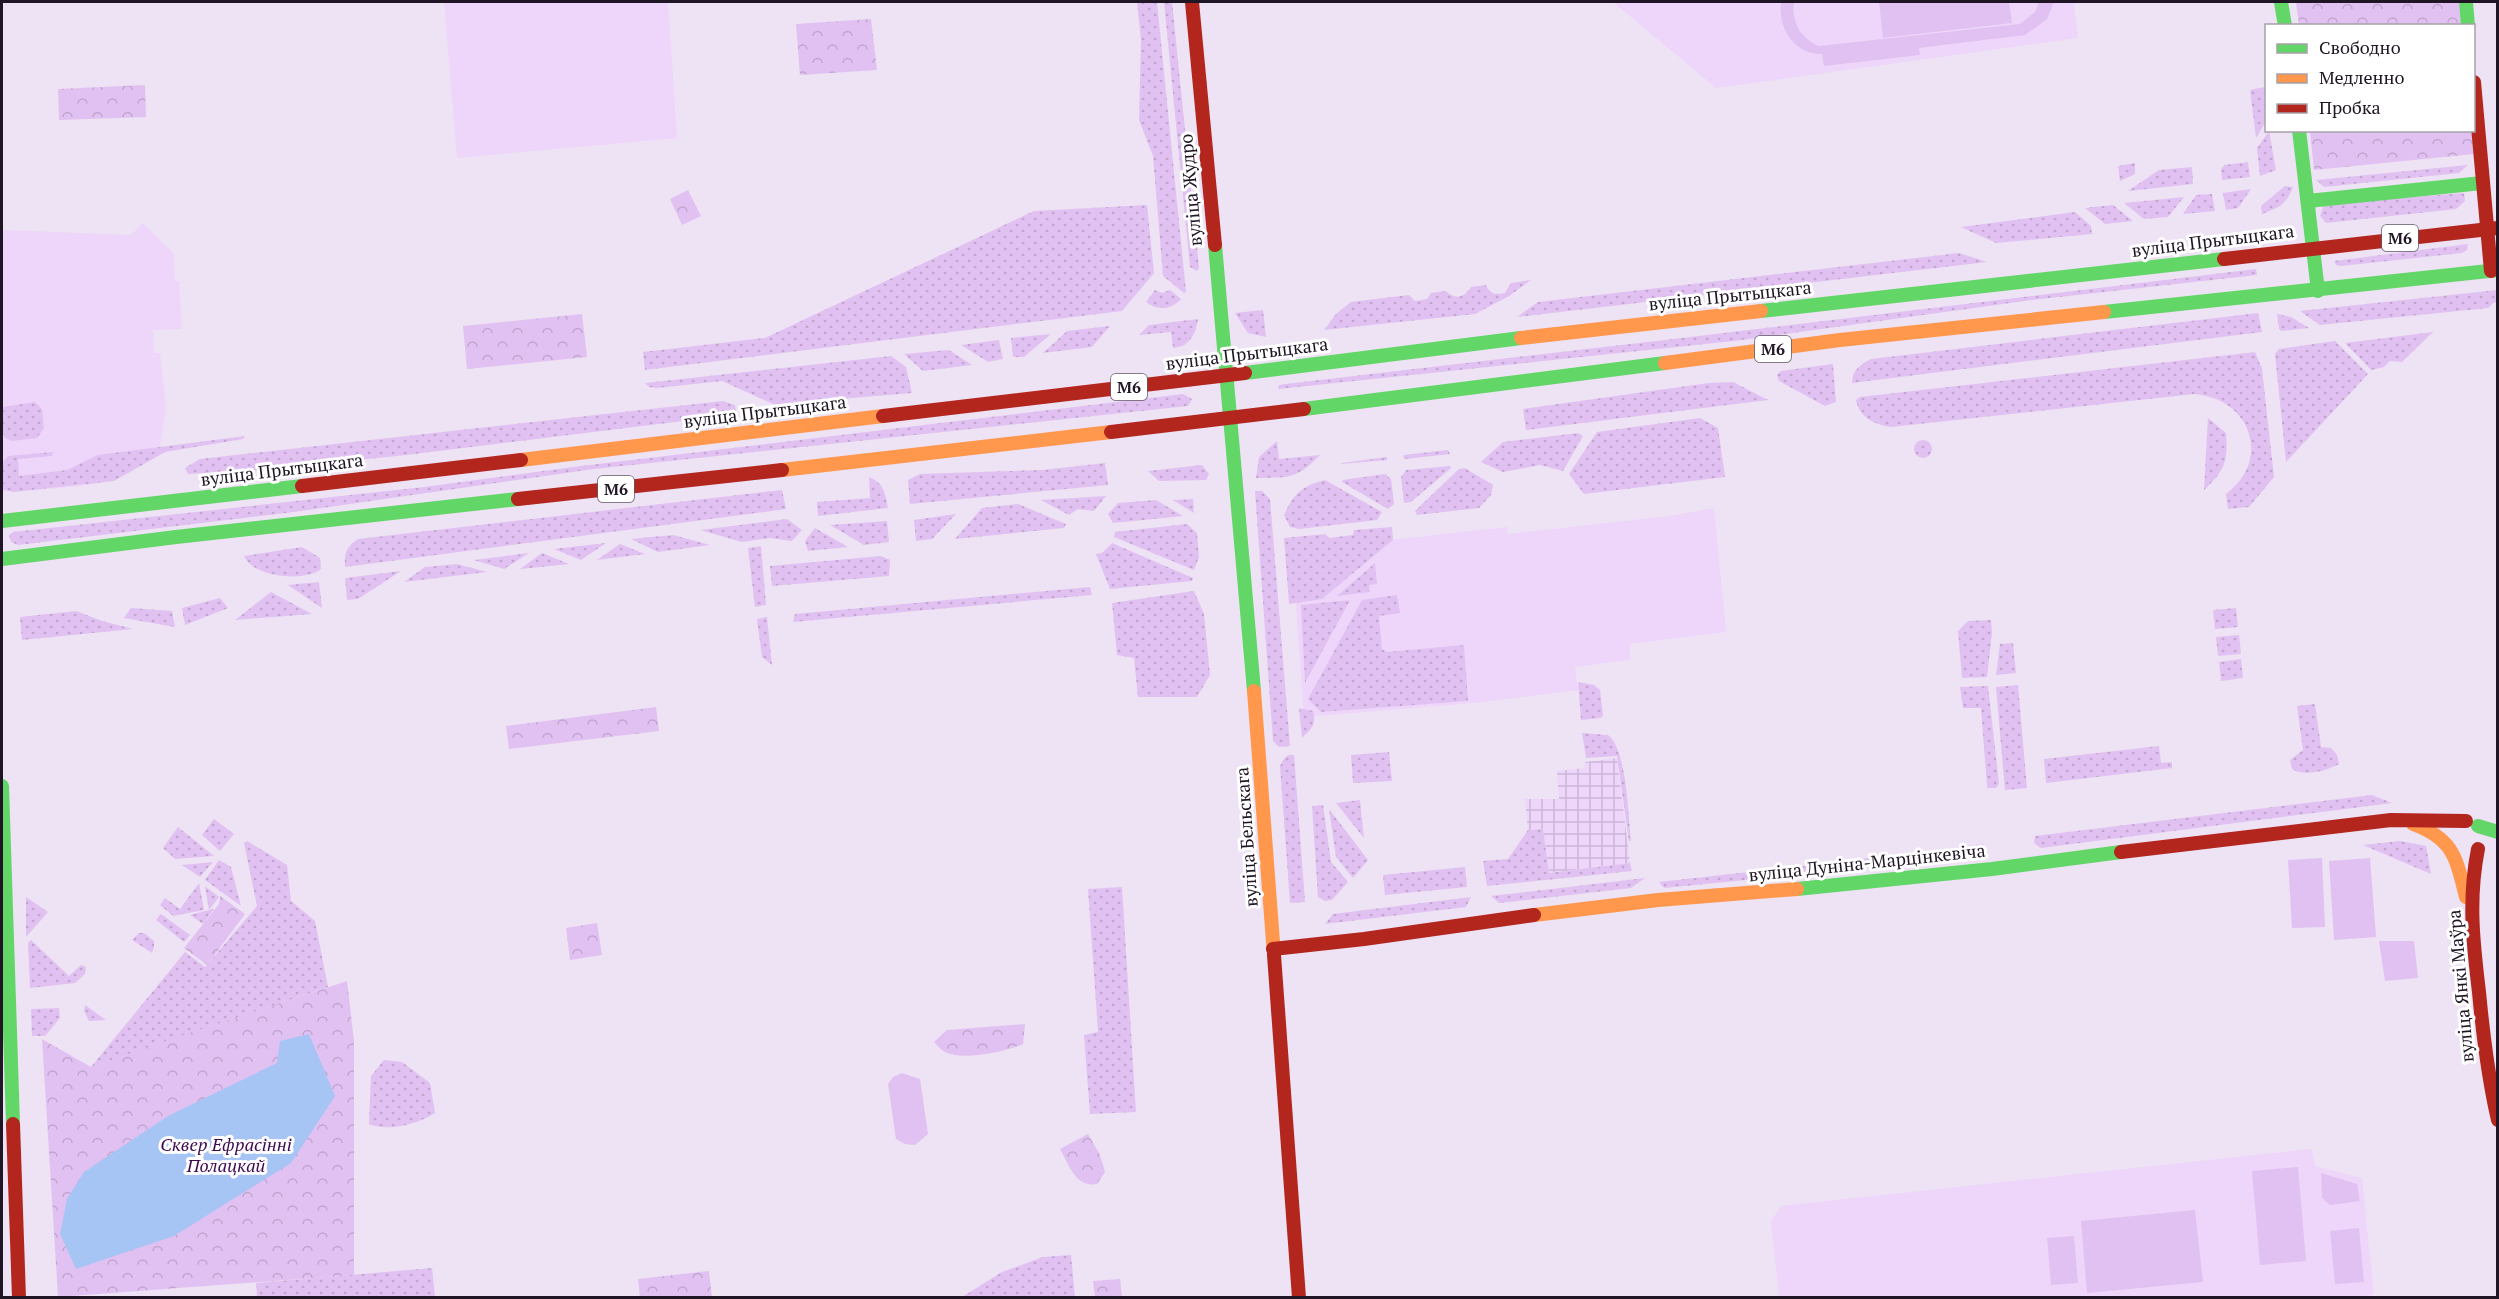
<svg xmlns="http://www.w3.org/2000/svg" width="2499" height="1299" font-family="'PT Serif',serif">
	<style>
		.built { fill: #eed6fa }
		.industrial { fill: url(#industrial-grid) }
		.grass { fill: url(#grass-dots) }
		.park { fill: url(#park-crowns) }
		.garden { fill: #e1c1f1 }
		.water { fill: #a6c4f4 }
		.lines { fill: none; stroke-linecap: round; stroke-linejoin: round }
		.fast { stroke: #63d668; stroke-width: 14 }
		.slow { stroke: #ff974d; stroke-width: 14 }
		.jam { stroke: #b3261e; stroke-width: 14 }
		.labels { text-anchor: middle; stroke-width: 6; stroke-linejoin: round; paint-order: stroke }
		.shield { fill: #fff; stroke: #635b66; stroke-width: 1.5 }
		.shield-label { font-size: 16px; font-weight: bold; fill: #201525 }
		.street-label { font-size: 18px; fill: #201525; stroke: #fff }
		.park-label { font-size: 18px; font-style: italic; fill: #3f0952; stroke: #fff }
	</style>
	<defs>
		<pattern id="industrial-grid" width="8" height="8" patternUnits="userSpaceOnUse" patternTransform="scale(1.5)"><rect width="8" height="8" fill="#eed6fa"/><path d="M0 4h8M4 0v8" fill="none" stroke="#ccb7d6"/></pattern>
		<pattern id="grass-dots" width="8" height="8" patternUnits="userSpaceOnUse" patternTransform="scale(1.5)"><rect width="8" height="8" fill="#e1c1f1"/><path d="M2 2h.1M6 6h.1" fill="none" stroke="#c1a5ce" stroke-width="1.8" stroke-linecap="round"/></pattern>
		<pattern id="park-crowns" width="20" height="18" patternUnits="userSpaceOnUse" patternTransform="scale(1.5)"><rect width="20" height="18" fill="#e1c1f1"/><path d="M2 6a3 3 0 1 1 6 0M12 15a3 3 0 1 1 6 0" fill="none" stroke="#c1a5ce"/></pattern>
	</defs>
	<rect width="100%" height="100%" fill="#eee2f5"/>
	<g class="built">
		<polygon points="444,2 668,2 677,138 457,158"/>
		<polygon points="1613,2 2074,2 2078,38 1716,88"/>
		<polygon points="143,223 174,254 175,281 179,281 182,329 153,330 154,353 160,353 166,409 159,451 114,481 81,486 13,492 4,491 2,489 2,230 131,235"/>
		<polygon points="1714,508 1726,632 1630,644 1630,660 1575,667 1578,690 1474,703 1304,717 1292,551 1507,527 1508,534 1669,516"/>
		<polygon points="2312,1149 2315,1166 2362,1178 2374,1295 2341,1298 1779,1297 1771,1221 1781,1206"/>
	</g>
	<polygon class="industrial" points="1617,758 1630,863 1549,873 1543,829 1528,830 1525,799 1559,799 1557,771 1584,768 1585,762"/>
	<g class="grass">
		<polygon points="1137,2 1157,2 1186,292 1184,293 1163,276 1153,156 1139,120 1141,40"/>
		<polygon points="1164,2 1172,2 1199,267 1197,271 1190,267"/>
		<polygon points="2265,87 2266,121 2256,138 2250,90"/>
		<polygon points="2269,131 2276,170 2260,176 2257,148"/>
		<polygon points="2248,162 2250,177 2222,180 2221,170 2224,165"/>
		<polygon points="2135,163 2135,174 2120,181 2118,166"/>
		<polygon points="2468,165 2459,173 2324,187 2316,180"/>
		<polygon points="2192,167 2193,184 2128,191 2159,170"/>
		<path d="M2285 186 2293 187C2285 206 2281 206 2262 214L2261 206Z"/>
		<polygon points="2251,189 2238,208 2226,210 2223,193"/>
		<polygon points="2464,193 2465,201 2456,209 2326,223 2320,216 2324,204"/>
		<polygon points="2212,194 2215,211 2183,214 2196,195"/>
		<polygon points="2184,197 2168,217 2144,219 2124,203"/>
		<polygon points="1147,205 1154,273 1122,311 645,370 643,352 765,338 1034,211"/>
		<polygon points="2113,205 2133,221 2105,224 2085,208"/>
		<polygon points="2075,212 2091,226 2092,234 1996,243 1961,227"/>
		<polygon points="2468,244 2467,250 2462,253 2341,266 2336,265 2334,261"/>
		<polygon points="1959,253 1987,262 1517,317 1538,302"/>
		<polygon points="2256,269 2257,275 2032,300 1734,341 1278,389 1279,385 1285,384 1665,340"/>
		<path d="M1531 280 1509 296 1475 314 1324 330 1336 314 1351 302 1409 295 1415 301 1427 299 1431 293 1446 291C1455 300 1464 298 1471 287L1486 285C1490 294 1495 295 1505 293L1511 283Z"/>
		<path d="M1155 290 1162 293 1170 290 1181 299C1171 310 1158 311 1146 302Z"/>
		<polygon points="2497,290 2497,302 2493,303 2488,308 2320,325 2300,311"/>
		<polygon points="1263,310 1266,337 1248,333 1235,313"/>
		<path d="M2258 313 2262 332 1852 383C1852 370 1860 365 1871 359Z"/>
		<polygon points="2277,314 2291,317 2309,328 2281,331 2279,329"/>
		<path d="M1198 319C1196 334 1189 347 1173 348L1171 332 1139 335 1149 325Z"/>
		<polygon points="1110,326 1092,347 1043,353 1067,331"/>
		<polygon points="2433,332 2402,362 2390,361 2384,367 2371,370 2345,343"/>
		<polygon points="1051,334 1024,357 1013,357 1011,338"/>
		<polygon points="999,340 1003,359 988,362 961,345"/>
		<polygon points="2335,341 2368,374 2286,462 2275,354 2279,349"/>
		<polygon points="949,350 972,365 923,371 904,354"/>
		<path d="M2255 352 2262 369 2274 477 2249 507 2228 509 2226 494C2273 459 2250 398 2194 394L1891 427C1875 425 1859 417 1856 400L1860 397Z"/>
		<polygon points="891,356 906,367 912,393 780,404 773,404 722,381 657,388 649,387 645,383"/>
		<polygon points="1833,364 1836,402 1825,406 1779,381 1777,375 1781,371"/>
		<polygon points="1733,382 1768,400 1526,430 1523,409 1709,383"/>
		<polygon points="1183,394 1192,399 1188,406 594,469 294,512 18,545 11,542 9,535 13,532 424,487 573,467"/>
		<polygon points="723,401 735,405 736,411 732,415 406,455 274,469 188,474 185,468 200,459"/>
		<polygon points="35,402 42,409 44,428 37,438 12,441 5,438 2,431 3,407"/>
		<polygon points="1700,418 1718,428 1725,477 1584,494 1569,474 1597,432"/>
		<path d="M2208 418 2226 433C2228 462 2225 470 2204 490Z"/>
		<polygon points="1578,433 1583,436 1563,471 1540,465 1503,472 1481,462 1503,442"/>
		<polygon points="245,436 243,439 165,452 114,481 13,492 2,489 2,463 8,456 53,452 52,456 18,459 19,476 67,470 98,455"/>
		<circle cx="1923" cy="449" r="9"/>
		<path d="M1277 441 1279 459 1320 455C1296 480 1289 477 1256 478L1259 457Z"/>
		<polygon points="1448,450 1450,454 1405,459 1403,457 1404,455"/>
		<polygon points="1387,457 1387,460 1341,464 1342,463"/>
		<polygon points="1105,463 1108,485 910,504 908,480 920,474 1042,470"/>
		<polygon points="1202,465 1209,474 1206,480 1159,481 1148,471"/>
		<polygon points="1450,466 1451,468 1411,502 1404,503 1401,477 1406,470"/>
		<polygon points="1465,468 1493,485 1491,495 1479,508 1417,515 1415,511 1459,469"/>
		<polygon points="1385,474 1391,479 1394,504 1388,509 1342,482 1343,480"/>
		<path d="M869 477C884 483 885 493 888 508L818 516 817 502 870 498Z"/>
		<path d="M1325 480 1382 512 1377 520 1299 529 1290 527 1284 515C1293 494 1303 485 1325 480Z"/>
		<path d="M782 490 786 509 345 567C344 553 346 547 358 539Z"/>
		<polygon points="1255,491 1262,491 1270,499 1290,746 1279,747 1273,741"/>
		<polygon points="1106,496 1094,511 1078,509 1069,515 1041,500"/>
		<polygon points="1193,499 1194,513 1173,500"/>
		<polygon points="1156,500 1183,516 1113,523 1108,514 1118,503"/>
		<polygon points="1018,504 1066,524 1064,528 955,539 982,508"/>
		<polygon points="956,514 932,539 916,541 914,520"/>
		<polygon points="787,519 802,530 792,541 770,538 742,542 700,530"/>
		<polygon points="887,521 889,542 864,545 830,525"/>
		<polygon points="1187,524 1197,533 1199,557 1194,570 1114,537 1115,532"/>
		<polygon points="1392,527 1393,540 1322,599 1289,604 1284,538 1325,534 1329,538 1353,535 1354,530"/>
		<polygon points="815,528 848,547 808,551 805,541"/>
		<polygon points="673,535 710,545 658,552 631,539"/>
		<polygon points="606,543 581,560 554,549"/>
		<polygon points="1112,543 1193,578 1192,581 1110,589 1096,554 1102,553"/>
		<polygon points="620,544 645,554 597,560"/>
		<polygon points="761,546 766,605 755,607 748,548"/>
		<path d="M302 547 320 558 321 569C306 582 253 578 244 556Z"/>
		<polygon points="529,553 504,569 474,560"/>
		<polygon points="542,553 569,564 520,569"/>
		<polygon points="881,556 890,560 889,576 772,586 770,566"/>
		<polygon points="1375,563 1377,584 1369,585 1370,592 1337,596"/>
		<polygon points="457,564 487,572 404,582 425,567"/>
		<polygon points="401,571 358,599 347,600 345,578"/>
		<polygon points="319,582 322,608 288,585"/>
		<polygon points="1090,587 1092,595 793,622 795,614"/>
		<polygon points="1194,591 1204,614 1210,675 1197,697 1138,697 1134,658 1117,655 1112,603"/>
		<polygon points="271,592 312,614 235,620"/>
		<polygon points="1397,595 1400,613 1379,616 1382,649 1387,652 1464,645 1468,701 1321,712 1308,699 1362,600"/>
		<polygon points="220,598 228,608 185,625 182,608"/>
		<polygon points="1350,600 1305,683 1301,605"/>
		<polygon points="131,608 172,611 175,627 124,618"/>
		<polygon points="2236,608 2238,627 2215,629 2213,610"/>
		<polygon points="76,611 102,621 133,629 22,640 20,617"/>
		<polygon points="767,617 772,665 762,657 757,619"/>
		<polygon points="1991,620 1992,633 1987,677 1962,678 1958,631 1968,621"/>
		<polygon points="2239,635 2241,654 2218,656 2216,637"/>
		<polygon points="2013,643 2016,673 1996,675 2000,644"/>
		<polygon points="2241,659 2243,678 2221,681 2219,662"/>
		<polygon points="1578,682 1594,685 1600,690 1603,715 1601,718 1581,720"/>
		<polygon points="2018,685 2027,788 2005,790 1996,687"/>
		<polygon points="1988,686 1999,784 1996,788 1988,788 1987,786 1981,708 1963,708 1960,687"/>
		<path d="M2315 704 2321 747 2331 748 2337 755 2339 764C2326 771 2305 777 2292 769L2290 760 2303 750 2297 706Z"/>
		<path d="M1299 708 1313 711C1317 725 1311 729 1302 738Z"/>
		<path d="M1582 733 1608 735C1627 749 1628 816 1631 840L1629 842 1617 756 1586 758Z"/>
		<polygon points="2159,746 2161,763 2172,762 2172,768 2046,783 2044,759"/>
		<polygon points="1389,752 1392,781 1353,783 1351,755"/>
		<polygon points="1288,755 1294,755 1305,902 1290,903 1280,766 1283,760"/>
		<polygon points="2372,795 2392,803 2041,848 2034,843 2035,836"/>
		<polygon points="1360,800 1360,801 1364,838 1336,803"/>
		<polygon points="1323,805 1331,862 1348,882 1332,900 1325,901 1318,897 1312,806"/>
		<polygon points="1329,809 1368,860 1353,878 1336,857"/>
		<polygon points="214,819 234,834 220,851 202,835"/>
		<polygon points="178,827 214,856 175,859 163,848"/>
		<polygon points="1543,829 1549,873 1630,863 1632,871 1487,886 1483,861 1508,859 1528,830"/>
		<polygon points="247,841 287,865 291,901 315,921 328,987 91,1067 185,952 205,967 257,906 244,843"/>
		<polygon points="2400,841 2426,846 2431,874 2363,845"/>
		<polygon points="1983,844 1984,854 1788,876 1788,868"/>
		<polygon points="219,860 231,867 241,906 205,880"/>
		<polygon points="213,862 200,877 182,865"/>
		<polygon points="1465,867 1467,887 1385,895 1383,875"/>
		<polygon points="1776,869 1777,877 1664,888 1659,882"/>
		<polygon points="1645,878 1631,888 1499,903 1491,896"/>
		<polygon points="199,883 204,910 173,916 160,905 165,898 180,909"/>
		<polygon points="205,886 219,897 209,910 214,909 203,924 190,915 209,910"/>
		<polygon points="1122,887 1136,1112 1090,1114 1084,1035 1098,1032 1088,889"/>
		<polygon points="26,897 48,912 26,937"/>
		<polygon points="1471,897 1466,907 1325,924 1333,914"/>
		<polygon points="161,914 190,935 184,942 156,920"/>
		<polygon points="139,933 144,933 154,941 154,947 152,953 132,940"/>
		<polygon points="31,940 69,976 81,965 86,967 85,974 75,983 30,988 28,943"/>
		<polygon points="85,1005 106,1020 89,1021 84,1011"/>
		<polygon points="59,1008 60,1018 45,1036 32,1036 31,1009"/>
		<path d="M384 1060 402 1062 430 1083 435 1113C418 1124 389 1132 369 1124L371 1076Z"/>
		<polygon points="1071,1255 1075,1297 962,1297 1002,1272 1043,1257"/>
		<polygon points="432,1268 435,1297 257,1297 256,1283"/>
	</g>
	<g class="park">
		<polygon points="2296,2 2459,2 2461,25 2299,25"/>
		<polygon points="871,19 877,70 800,75 796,24"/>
		<polygon points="145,85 146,117 59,120 58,89"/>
		<polygon points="2310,131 2472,131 2474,154 2314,170"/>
		<polygon points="688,190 701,216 682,225 670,199"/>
		<polygon points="582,314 587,357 467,369 463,326"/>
		<polygon points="656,707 659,731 509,749 506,726"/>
		<polygon points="220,896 245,914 207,965 184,948 219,904"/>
		<polygon points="597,923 602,955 570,960 566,928"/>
		<polygon points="347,981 354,1041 354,1275 58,1297 42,1039 91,1067 131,1053 145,1045 147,1047"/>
		<path d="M1025 1024 1023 1044C1006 1052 962 1061 945 1052 941 1050 937 1045 934 1042L947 1030Z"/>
		<path d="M1088 1134 1100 1155 1105 1172 1097 1184C1076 1188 1069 1165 1060 1149Z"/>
		<polygon points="709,1271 712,1297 640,1297 638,1279"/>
		<polygon points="1120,1279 1122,1297 1095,1297 1093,1281"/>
	</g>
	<g class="garden">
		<path d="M1781 2H1794C1791 22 1801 38 1819 46L2020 24 2035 12 2039 2H2054L2047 19 2025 35 1919 48 1920 55 1824 66 1822 54C1794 54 1778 29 1781 2Z"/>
		<polygon points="1879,2 2009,2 2012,23 1883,38"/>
		<polygon points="2322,858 2325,927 2292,928 2288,860"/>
		<polygon points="2370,858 2376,937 2334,940 2329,861"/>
		<polygon points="2379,941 2414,941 2418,978 2385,981"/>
		<polygon points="902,1073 920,1079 928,1134 915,1145 905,1144 896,1139 888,1084 893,1077"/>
		<polygon points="2298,1167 2306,1261 2260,1265 2252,1171"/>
		<polygon points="2321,1173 2357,1184 2360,1201 2330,1205 2322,1198"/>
		<polygon points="2195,1210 2203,1282 2087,1293 2081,1221"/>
		<polygon points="2359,1228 2364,1282 2335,1284 2330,1231"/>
		<polygon points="2074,1236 2078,1283 2051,1285 2047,1238"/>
	</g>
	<polygon class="water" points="309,1034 335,1096 291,1163 174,1236 76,1269 60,1234 67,1199 84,1172 168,1116 277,1063 280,1041"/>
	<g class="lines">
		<g class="fast">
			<polyline points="2281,2 2285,26"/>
			<polyline points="2466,2 2468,26"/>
			<polyline points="2299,130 2318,291"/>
			<polyline points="2308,201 2482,183"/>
			<polyline points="1215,245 1254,691"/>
			<polyline points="1761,311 2224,259"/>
			<polyline points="2104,312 2498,270"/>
			<polyline points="1245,373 1521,338"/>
			<polyline points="1304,409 1665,363"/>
			<polyline points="2,521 302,486"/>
			<polyline points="2,559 176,537 518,499"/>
			<polyline points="2,786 13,1124"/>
			<polyline points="2478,826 2498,832"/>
			<polyline points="1797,889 1992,869 2121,852"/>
		</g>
		<g class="slow">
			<polyline points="1521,338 1761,311"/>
			<polyline points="1665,363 1840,340 2104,312"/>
			<polyline points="521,460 883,416"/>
			<polyline points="782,470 1111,432"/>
			<polyline points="1254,691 1274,955"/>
			<path d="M2413 824C2454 839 2456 858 2466 897"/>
			<polyline points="1534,915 1658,900 1797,889"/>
		</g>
		<g class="jam">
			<polyline points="1192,2 1215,245"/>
			<polyline points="2474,82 2491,271"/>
			<polyline points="2224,259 2498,228"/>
			<polyline points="883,416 1245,373"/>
			<polyline points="1111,432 1304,409"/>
			<polyline points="302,486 521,460"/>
			<polyline points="518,499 782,470"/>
			<path d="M2478 849C2468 899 2473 942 2479 992 2483 1035 2488 1077 2498 1120"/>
			<polyline points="2121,852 2391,820 2466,821"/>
			<polyline points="1273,949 1364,939 1534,915"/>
			<polyline points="1274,955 1299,1298"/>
			<polyline points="13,1124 19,1298"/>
		</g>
	</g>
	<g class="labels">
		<g class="shield">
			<rect x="2382" y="225" width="36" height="26" rx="4.5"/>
			<rect x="1755" y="336" width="36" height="26" rx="4.5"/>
			<rect x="1111" y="374" width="36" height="26" rx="4.5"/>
			<rect x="598" y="476" width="36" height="26" rx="4.5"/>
		</g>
		<g class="shield-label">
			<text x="2400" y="244">М6</text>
			<text x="1773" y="355">М6</text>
			<text x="1129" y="393">М6</text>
			<text x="616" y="495">М6</text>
		</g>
		<g class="street-label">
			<text transform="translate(1191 190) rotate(-95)" y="6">вуліца Жудро</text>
			<text transform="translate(2213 241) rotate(-7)" y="6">вуліца Прытыцкага</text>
			<text transform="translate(1730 296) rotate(-6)" y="6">вуліца Прытыцкага</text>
			<text transform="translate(1247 354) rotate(-7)" y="6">вуліца Прытыцкага</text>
			<text transform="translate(765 412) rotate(-7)" y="6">вуліца Прытыцкага</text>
			<text transform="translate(282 470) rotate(-7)" y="6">вуліца Прытыцкага</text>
			<text transform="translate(1247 837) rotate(-94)" y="6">вуліца Бельскага</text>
			<text transform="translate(1867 863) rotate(-6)" y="6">вуліца Дуніна-Марцінкевіча</text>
			<text transform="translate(2461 986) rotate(-95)" y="6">вуліца Янкі Маўра</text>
		</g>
		<g class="park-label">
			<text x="226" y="1151">Сквер Ефрасінні<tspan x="226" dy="21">Полацкай</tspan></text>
		</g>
	</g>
	<rect width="2499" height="1299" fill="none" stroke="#201525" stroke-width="6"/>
	<rect x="2265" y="24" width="210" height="108" fill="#ffffff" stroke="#a6a1a8" stroke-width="1.5"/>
	<rect x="2277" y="44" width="30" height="9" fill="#63d668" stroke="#a6a1a8" stroke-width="1.5"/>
	<text x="2319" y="54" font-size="18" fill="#201525">Свободно</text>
	<rect x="2277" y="74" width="30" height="9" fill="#ff974d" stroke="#a6a1a8" stroke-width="1.5"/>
	<text x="2319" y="84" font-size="18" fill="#201525">Медленно</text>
	<rect x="2277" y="104" width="30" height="9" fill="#b3261e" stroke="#a6a1a8" stroke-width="1.5"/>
	<text x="2319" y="114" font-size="18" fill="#201525">Пробка</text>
</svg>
